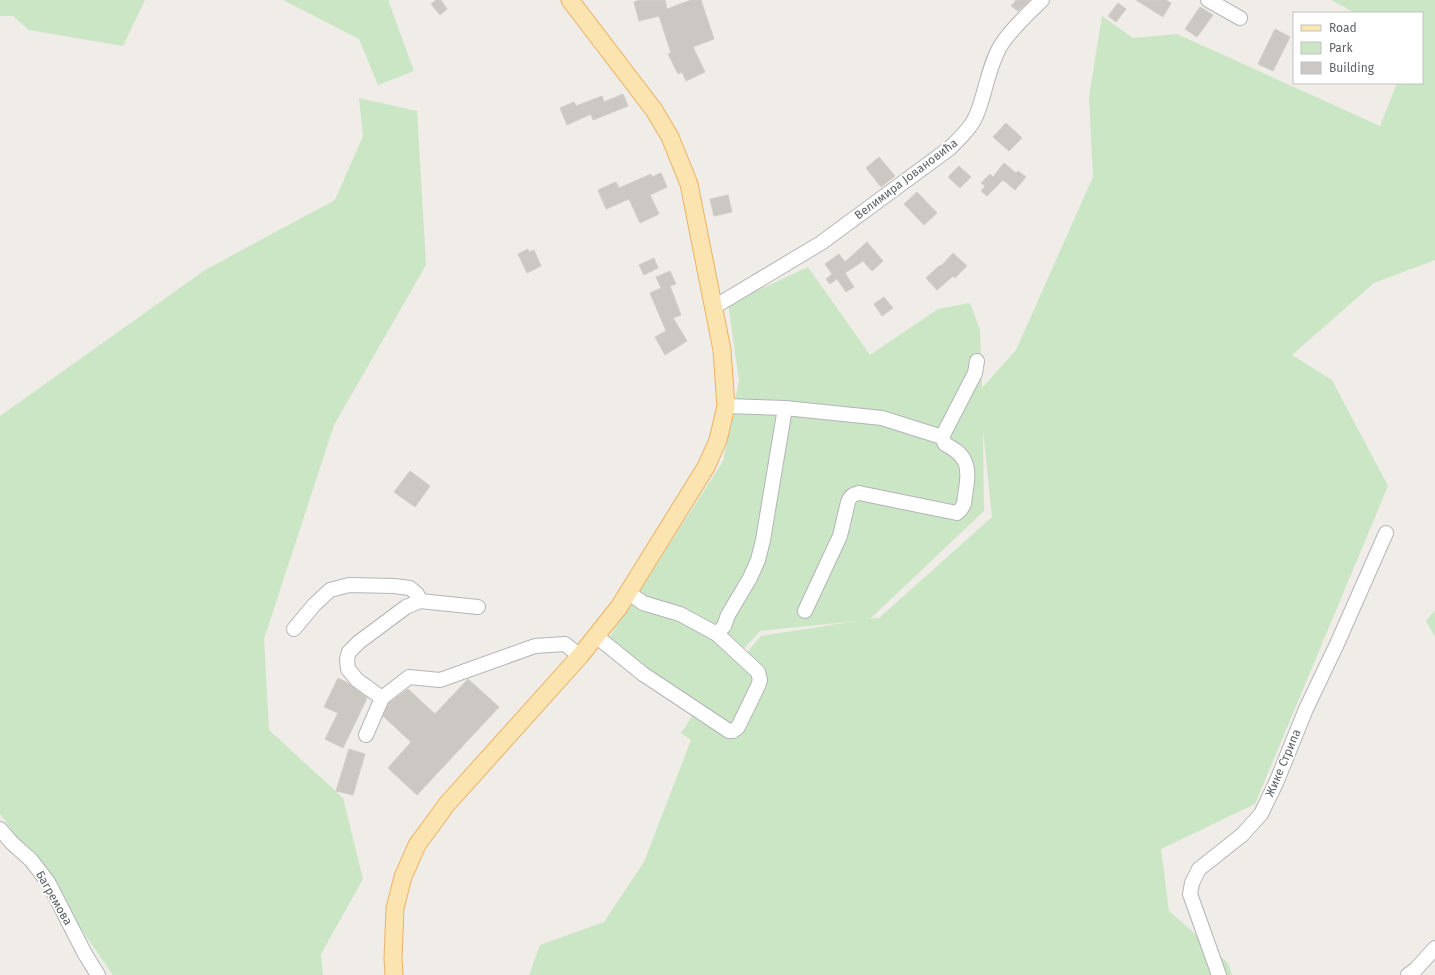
<svg xmlns="http://www.w3.org/2000/svg" width="1435" height="975" font-family="'Fira Sans',sans-serif">
	<style>
		.green { fill: #cae6c5; fill-rule: evenodd }
		.building { fill: #cbc7c3; stroke: #d4cdc5 }
		.lines { fill: none; stroke-linecap: round; stroke-linejoin: round }
		.minor-casing { stroke: #b2b5b8; stroke-width: 16 }
		.major-casing { stroke: #ebb164; stroke-width: 19 }
		.minor { stroke: #fff; stroke-width: 14 }
		.major { stroke: #fbe4b0; stroke-width: 17 }
		.labels { text-anchor: middle; stroke-width: 3.5; stroke-linejoin: round; paint-order: stroke }
		.street-label { font-size: 12px; fill: #5e6366; stroke: #fff }
	</style>
	<rect width="100%" height="100%" fill="#f0ece7"/>
	<g class="green">
		<polygon points="0,0 145,0 123,46 29,30 13,16 0,16"/>
		<polygon points="283,0 388,0 414,71 378,85 359,39"/>
		<path d="M1331 0H1435V260L1374 283 1292 355 1332 380 1388 486 1255 804 1161 849 1169 911 1228 963 1232 975H529L540 945 604 922 644 862 691 740 681 733 695 712 604 646 723 461 739 381 728 302 763 288 808 267 870 355 938 309 970 303 980 330 982 388 1016 350 1093 177 1089 97 1102 16 1133 38 1177 34 1380 126 1397 83H1422V13H1355ZM983 430 992 517 879 618 870 619 984 511ZM857 621 761 636 741 659 737 656 760 631Z"/>
		<polygon points="359,98 417,111 426,265 334,425 264,639 269,730 343,798 363,879 321,954 323,975 113,975 25,848 0,814 0,416 205,270 335,200 363,136"/>
		<polygon points="1435,610 1435,637 1426,621"/>
	</g>
	<g class="building">
		<polygon points="436,0 441,0 447,9 440,15 431,4"/>
		<polygon points="640,0 665,0 667,9 691,0 701,0 714,39 693,47 705,72 686,81 682,72 678,74 668,54 671,53 659,16 639,21 634,2"/>
		<polygon points="1016,0 1030,0 1018,11 1011,6"/>
		<polygon points="1136,0 1166,0 1171,3 1163,17"/>
		<polygon points="1118,3 1126,9 1116,22 1108,16"/>
		<polygon points="1200,7 1213,15 1197,37 1185,29"/>
		<polygon points="1275,29 1290,37 1273,71 1258,64"/>
		<polygon points="623,94 628,106 593,120 591,114 567,125 560,108 574,102 576,106 602,96 604,102"/>
		<polygon points="1006,123 1022,138 1009,151 993,137"/>
		<polygon points="879,157 895,176 881,187 866,168"/>
		<polygon points="1004,163 1016,173 1018,171 1026,177 1015,190 1003,180 987,196 981,191 985,186 981,183 990,174 993,177"/>
		<polygon points="959,166 971,177 960,188 948,177"/>
		<polygon points="661,173 667,187 650,195 659,214 640,223 629,199 606,209 598,190 616,182 619,188 651,174 652,177"/>
		<polygon points="917,192 937,213 924,225 904,204"/>
		<polygon points="728,195 732,212 714,216 710,199"/>
		<polygon points="867,242 883,261 872,271 863,261 845,273 854,287 846,292 837,279 830,284 826,279 832,274 825,264 839,254 845,262"/>
		<polygon points="528,249 529,252 534,250 541,266 527,273 518,254"/>
		<polygon points="953,253 967,266 955,278 953,276 937,290 926,278 940,265 941,266"/>
		<polygon points="654,258 658,268 644,275 639,265"/>
		<polygon points="670,271 676,284 670,286 681,315 673,318 687,341 665,355 655,337 666,331 650,293 661,288 656,277"/>
		<polygon points="884,297 893,308 882,316 874,304"/>
		<polygon points="410,471 430,486 415,507 394,492"/>
		<polygon points="338,678 348,683 367,698 343,748 325,739 338,713 324,707"/>
		<polygon points="468,679 499,707 417,795 388,768 411,742 383,716 389,703 408,689 435,714"/>
		<polygon points="349,749 365,754 353,795 336,791"/>
	</g>
	<g class="lines">
		<defs>
			<g id="minor">
				<polyline points="1208,0 1240,18"/>
				<path d="M714 307 821 243 950 148C961 137 973 126 978 111 986 90 989 65 1001 45 1012 28 1028 14 1042 0"/>
				<polyline points="726,406 785,408 882,418 942,437"/>
				<path d="M805 611 840 536 848 502C850 496 853 494 859 493L957 513 961 509 964 504C965 491 971 472 964 460 960 452 952 448 945 444L942 437 975 373 977 361"/>
				<polyline points="294,629 314,605 330,590 349,585 394,586 410,588 417,594 420,601"/>
				<polyline points="717,634 724,626 728,615 750,578 758,560 763,540 785,408"/>
				<polyline points="596,636 643,674 729,731 733,731 738,727 758,686 760,680 758,672 717,634 680,614 643,603 628,592"/>
				<polyline points="382,698 357,680 348,669 347,659 349,652 359,642 406,607 420,601 478,607"/>
				<polyline points="366,735 382,698 409,677 440,680 535,646 565,644 580,656"/>
				<polyline points="0,829 12,843 31,860 48,882 85,954 98,975"/>
				<polyline points="1219,975 1190,894 1192,883 1199,869 1242,835 1261,814 1276,783 1306,709 1337,644 1386,533"/>
				<polyline points="1408,975 1416,969 1435,948"/>
			</g>
			<polyline id="major" points="394,975 393,959 395,908 403,877 417,845 447,804 580,656 619,607 706,467 718,440 726,406 722,350 689,184 670,137 654,110 570,0"/>
		</defs>
		<use href="#minor" class="minor-casing"/>
		<use href="#major" class="major-casing"/>
		<use href="#minor" class="minor"/>
		<use href="#major" class="major"/>
	</g>
	<g class="labels">
		<g class="street-label">
			<text transform="translate(906 179) rotate(-37)" y="4">Велимира Јовановића</text>
			<text transform="translate(1283 763) rotate(-67)" y="4">Жике Стрипа</text>
			<text transform="translate(54 898) rotate(60)" y="4">Багремова</text>
		</g>
	</g>
	<rect x="1293" y="12" width="130" height="72" fill="#ffffff" stroke="#bfc1c2"/>
	<rect x="1301" y="25" width="20" height="6" fill="#fbe4b0" stroke="#bfc1c2"/>
	<text x="1329" y="32" font-size="12" fill="#5e6366">Road</text>
	<rect x="1301" y="42" width="20" height="12" fill="#cae6c5" stroke="#bfc1c2"/>
	<text x="1329" y="52" font-size="12" fill="#5e6366">Park</text>
	<rect x="1301" y="62" width="20" height="12" fill="#cbc7c3" stroke="#bfc1c2"/>
	<text x="1329" y="72" font-size="12" fill="#5e6366">Building</text>
</svg>
